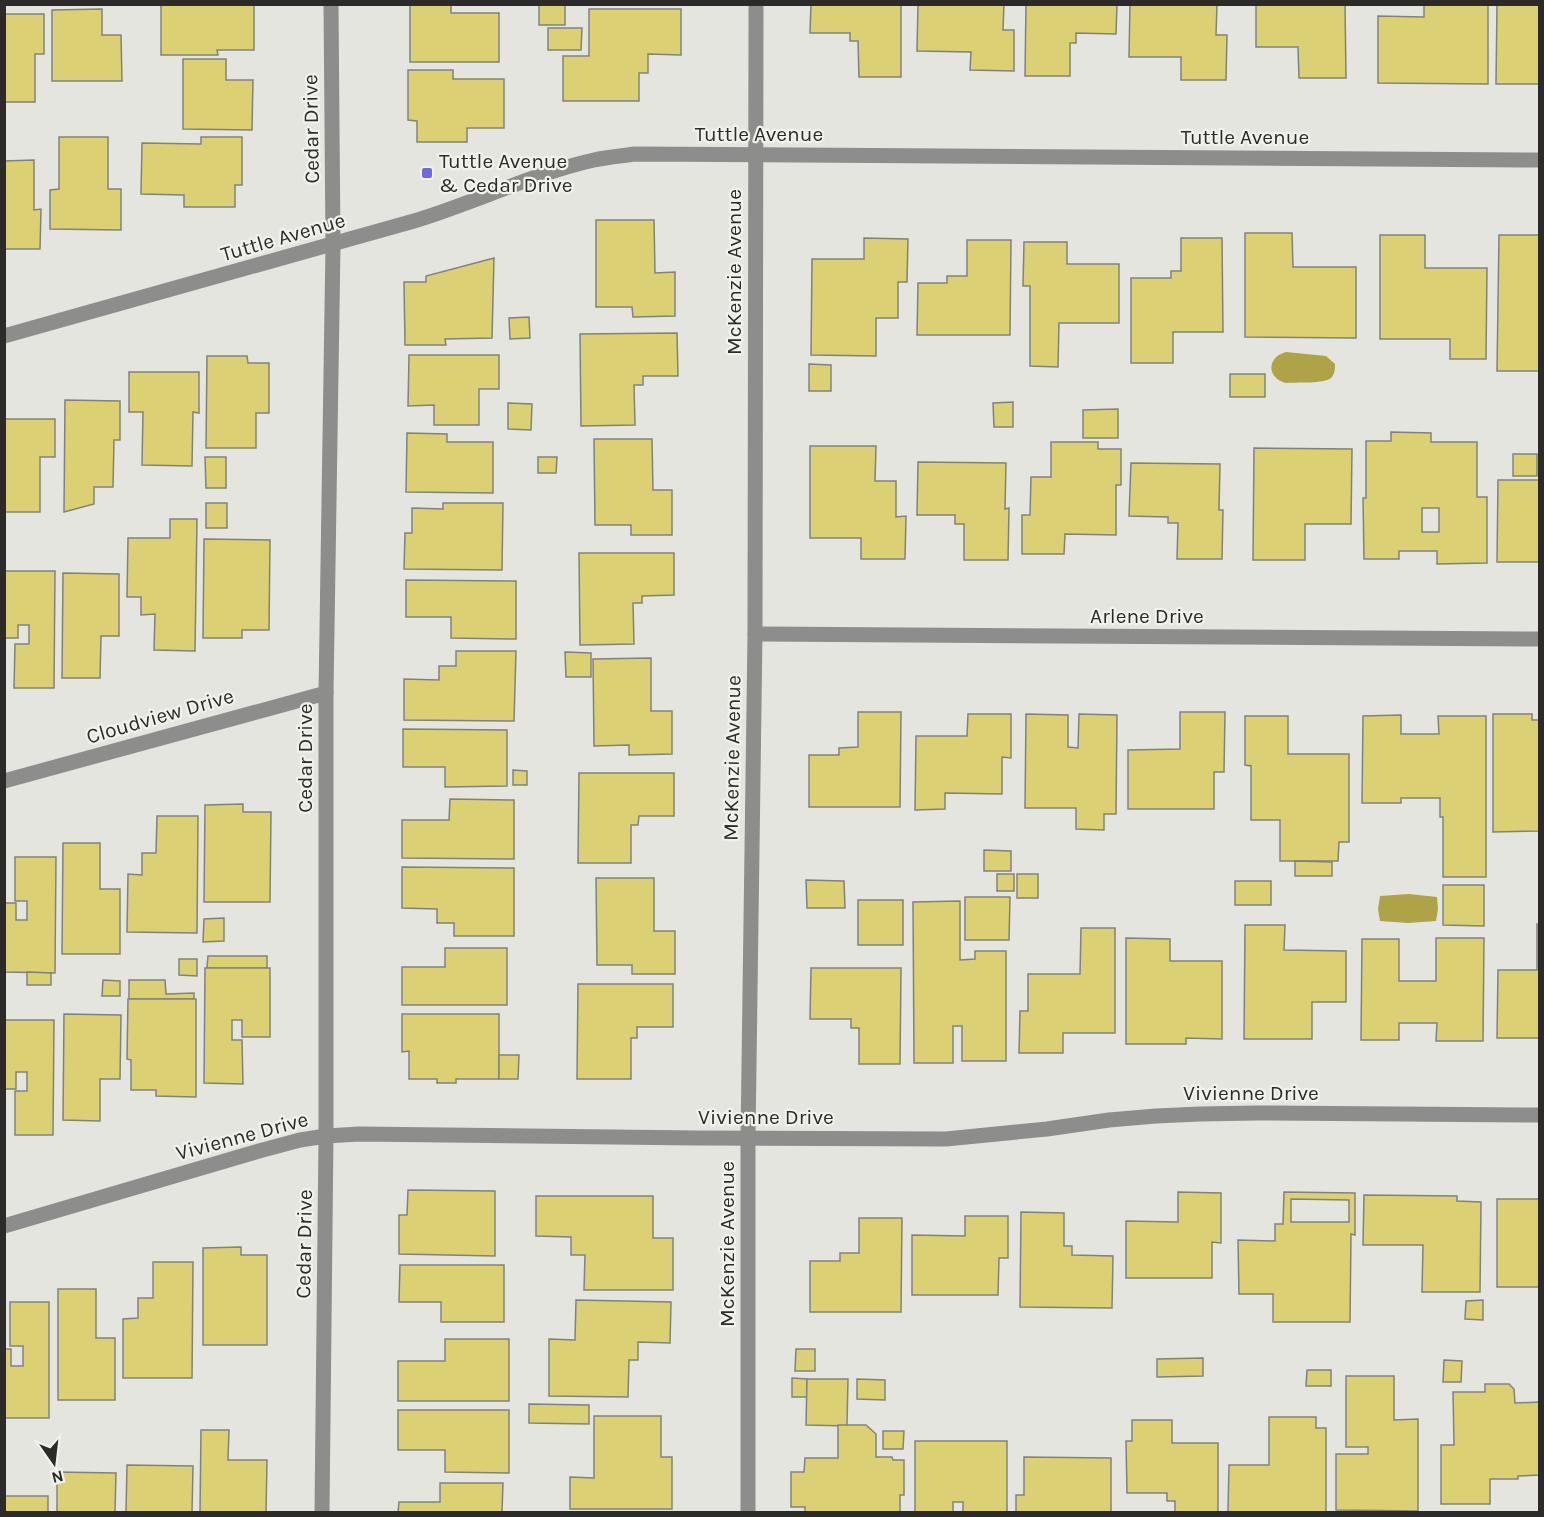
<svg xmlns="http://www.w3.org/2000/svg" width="1544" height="1517" font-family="Karla,sans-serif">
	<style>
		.water { fill: #aea346 }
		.building { fill: #dbd074; stroke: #82827d; stroke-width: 1.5; fill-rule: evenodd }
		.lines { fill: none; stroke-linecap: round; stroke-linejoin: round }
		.minor { stroke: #8d8d8b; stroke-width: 15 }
		.poi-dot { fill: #7067e1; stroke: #f2f2ed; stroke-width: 2 }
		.labels { text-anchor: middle; stroke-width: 4.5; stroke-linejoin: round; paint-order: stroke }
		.street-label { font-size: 21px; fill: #2c2b29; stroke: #f2f2ed }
		.poi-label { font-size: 21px; fill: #2c2b29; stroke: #f2f2ed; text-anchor: start }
	</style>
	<rect width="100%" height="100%" fill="#e5e5df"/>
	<g class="water">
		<path d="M1286 352 1326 356 1335 364C1335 369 1335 374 1331 378 1324 384 1296 382 1286 383 1266 378 1267 357 1286 352Z"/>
		<polygon points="1409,894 1437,897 1438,909 1436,921 1408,923 1380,921 1378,909 1380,896"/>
	</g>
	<g class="building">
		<polygon points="161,4 254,4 254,50 217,50 218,55 161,55"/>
		<polygon points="410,4 451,4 451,13 499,13 499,62 410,62"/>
		<rect x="539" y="4" width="26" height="21"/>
		<polygon points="811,4 901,4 901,77 859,77 858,41 850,41 850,33 810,33"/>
		<polygon points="918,4 1004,4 1003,30 1014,30 1014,71 970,70 971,52 917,51"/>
		<polygon points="1026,4 1117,4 1116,34 1076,33 1076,43 1070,43 1070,76 1025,76"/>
		<polygon points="1130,4 1217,4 1216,35 1227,35 1226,80 1181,80 1181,57 1129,57"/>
		<polygon points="1256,4 1345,4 1346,78 1299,78 1298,47 1256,47"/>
		<polygon points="1424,4 1488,4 1488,84 1378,83 1378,16 1424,17"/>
		<polygon points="1497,4 1540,4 1540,84 1496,84"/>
		<polygon points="102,9 102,35 121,35 122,81 52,81 52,10"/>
		<polygon points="589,9 681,9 681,55 648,54 648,73 639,73 639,101 563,101 563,56 589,56"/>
		<polygon points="4,14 44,14 44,54 35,54 35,102 4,102"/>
		<polygon points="548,28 582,28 581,50 548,50"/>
		<polygon points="183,59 226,59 226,80 253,80 252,130 183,129"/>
		<polygon points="408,70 453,70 453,79 504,79 504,128 467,128 467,142 417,142 417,121 408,120"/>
		<polygon points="59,137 108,137 108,189 121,189 121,230 50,229 50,190 59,189"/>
		<polygon points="201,137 242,137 242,185 235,185 235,207 184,207 184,195 141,194 142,143 201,144"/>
		<polygon points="34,160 34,210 41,209 40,249 4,249 4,161"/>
		<polygon points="596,220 654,220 655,273 675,272 675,316 633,317 632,307 596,307"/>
		<polygon points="1245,233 1292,233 1293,267 1356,267 1356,338 1245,337"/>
		<polygon points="1380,235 1425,235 1425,268 1487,268 1486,359 1450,359 1450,339 1380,339"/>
		<polygon points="1499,235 1540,235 1540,371 1497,371"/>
		<polygon points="864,238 908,239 907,282 898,282 898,318 876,318 876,356 811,355 812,259 864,259"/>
		<polygon points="1181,238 1222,238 1223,332 1173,332 1173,363 1131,363 1131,278 1171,278 1171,271 1181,271"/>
		<polygon points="967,240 1011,240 1010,335 917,335 918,283 947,283 947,276 967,276"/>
		<polygon points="1024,242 1067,242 1067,264 1119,264 1119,323 1059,323 1058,367 1030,366 1030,286 1023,286"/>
		<polygon points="494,258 492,338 445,339 446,345 405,345 404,282 426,282 426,276"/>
		<polygon points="529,317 530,338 510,339 509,318"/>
		<polygon points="677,333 678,376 643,376 643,385 634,385 635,425 581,426 580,334"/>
		<polygon points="409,355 499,355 499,389 479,389 479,425 434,425 434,405 408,406"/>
		<polygon points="207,356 247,356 248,363 269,363 269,413 256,413 256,448 206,448"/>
		<polygon points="809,364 831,365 831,391 809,391"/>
		<polygon points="129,372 199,372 199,413 193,412 192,466 142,465 143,412 129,412"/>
		<rect x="1230" y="374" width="35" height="23"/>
		<polygon points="65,400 120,401 120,440 114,440 113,487 94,487 94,504 64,512"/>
		<polygon points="1013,402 1013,427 994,427 993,403"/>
		<polygon points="508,403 532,404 531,430 508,429"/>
		<polygon points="1118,409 1118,438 1083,438 1083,410"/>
		<polygon points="4,419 55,419 55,457 40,457 40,512 4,512"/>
		<path d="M1391 432 1431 433V442H1477V497H1487V563L1437 564V551H1399V559H1364L1363 498H1366V441H1391ZM1422 508H1439V532H1422Z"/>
		<polygon points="407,433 447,434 447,442 493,442 493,493 406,492"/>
		<polygon points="594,439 652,439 653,490 672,490 672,535 631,535 631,525 595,525"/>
		<polygon points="1051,442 1098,442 1098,449 1121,449 1121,485 1116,485 1116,535 1065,534 1064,554 1022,554 1022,515 1030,515 1031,477 1051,477"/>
		<polygon points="810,446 876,446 875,481 896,481 896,517 906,516 905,559 861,559 861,538 810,538"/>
		<polygon points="1254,448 1352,449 1351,524 1305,524 1305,560 1253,560"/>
		<rect x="1513" y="454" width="24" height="22"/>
		<polygon points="205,457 226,457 226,488 206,488"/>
		<polygon points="538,457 557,457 556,473 538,473"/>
		<polygon points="918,462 1006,463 1005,509 1009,508 1008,560 964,560 964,524 955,524 955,515 917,515"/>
		<polygon points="1131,463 1220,464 1219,510 1223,510 1222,559 1177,559 1178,523 1168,523 1168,517 1129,516"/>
		<polygon points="1498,480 1540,480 1540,562 1497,562"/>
		<rect x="206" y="503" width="21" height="25"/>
		<polygon points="443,503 503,503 502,570 404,569 405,533 412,533 412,508 443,509"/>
		<polygon points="170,519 197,519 195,651 154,650 155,614 141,615 141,597 127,597 128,538 170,538"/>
		<polygon points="204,539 270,540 269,630 242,630 242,638 203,638"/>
		<polygon points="579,553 674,553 674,595 642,596 642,603 633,603 634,644 580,645"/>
		<polygon points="4,571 55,571 54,688 14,688 15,644 29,644 29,625 18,625 18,638 4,638"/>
		<polygon points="63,573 119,574 119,636 101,636 100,678 62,678"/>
		<polygon points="406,580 516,581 516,639 451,638 451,617 406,617"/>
		<polygon points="456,651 516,651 514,721 404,720 404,679 439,680 439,666 456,666"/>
		<polygon points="565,652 591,653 591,677 566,677"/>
		<polygon points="651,658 651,711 672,711 672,754 629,755 629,745 594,746 593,659"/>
		<polygon points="858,712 901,712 900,807 809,807 809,755 839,755 839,748 858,747"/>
		<polygon points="1180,712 1225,712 1224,772 1214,772 1214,809 1128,809 1128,750 1180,749"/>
		<polygon points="968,714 1011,714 1011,758 1002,757 1002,794 945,793 945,809 915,810 916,736 967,736"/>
		<polygon points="1026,714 1068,715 1068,747 1078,748 1079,714 1117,715 1116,814 1104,814 1104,830 1076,829 1076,808 1025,808"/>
		<polygon points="1493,714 1532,714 1532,720 1540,720 1540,831 1493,832"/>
		<polygon points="1401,715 1401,734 1439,734 1438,716 1486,716 1486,877 1443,877 1443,817 1440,817 1440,798 1401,798 1401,803 1362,803 1363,716"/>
		<polygon points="1245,716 1288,716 1288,754 1349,754 1349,842 1339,842 1338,861 1280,861 1280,820 1251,820 1251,766 1245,765"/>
		<polygon points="403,729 507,730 507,786 445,787 445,767 403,767"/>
		<polygon points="513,770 527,771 527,785 513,785"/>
		<polygon points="579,773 674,773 674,816 639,816 638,825 631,825 631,863 578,863"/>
		<polygon points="450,799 514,800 514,859 402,858 402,820 449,820"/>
		<polygon points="243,804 243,812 271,812 270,902 204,902 205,805"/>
		<polygon points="157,816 198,816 197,933 127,932 128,874 142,875 142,853 156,853"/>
		<polygon points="63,843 100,843 100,889 120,889 120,954 62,954"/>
		<polygon points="984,850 1011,851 1011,871 984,871"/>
		<polygon points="15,857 56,857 55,973 4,972 4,903 16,903 16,920 27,920 27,901 15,901"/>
		<polygon points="1295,861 1332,862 1332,876 1295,876"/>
		<polygon points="402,867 514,868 514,936 454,936 454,923 437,923 437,909 402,908"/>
		<rect x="997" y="874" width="17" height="17"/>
		<rect x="1017" y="874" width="21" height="24"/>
		<polygon points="596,878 654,878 654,931 675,931 675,974 632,974 632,965 597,965"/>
		<polygon points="806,880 844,881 845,908 807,908"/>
		<rect x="1235" y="881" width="36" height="24"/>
		<polygon points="1443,885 1484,885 1484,926 1443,925"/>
		<polygon points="965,897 1010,897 1009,940 965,940"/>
		<rect x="858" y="900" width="45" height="45"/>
		<polygon points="960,901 960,960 975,959 975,951 1006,951 1006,1061 962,1061 962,1026 953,1026 953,1063 914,1063 913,902"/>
		<polygon points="224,918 224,941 203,942 204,919"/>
		<polygon points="1537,924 1540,924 1540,1038 1497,1038 1498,970 1537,970"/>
		<polygon points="1245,925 1285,925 1284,950 1346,951 1346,1002 1312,1002 1312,1039 1244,1039"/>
		<polygon points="1081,928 1115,928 1115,1033 1063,1033 1063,1053 1019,1053 1020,1011 1028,1011 1028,974 1080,974"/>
		<polygon points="1126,938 1170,939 1170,961 1222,961 1222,1039 1186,1038 1186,1044 1126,1044"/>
		<polygon points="1436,938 1484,938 1483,1041 1436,1041 1437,1023 1399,1023 1399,1040 1361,1040 1362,939 1399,939 1399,981 1436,981"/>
		<polygon points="445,948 507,948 507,1005 402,1005 402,967 445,967"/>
		<polygon points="208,956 267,956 267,968 207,968"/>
		<polygon points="179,959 197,959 197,976 179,975"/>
		<polygon points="205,968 270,968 270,1037 242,1037 242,1020 232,1020 232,1040 242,1040 243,1084 204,1083"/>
		<polygon points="811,968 901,968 900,1064 859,1064 859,1028 851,1028 851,1019 810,1019"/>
		<polygon points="27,972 51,973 51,985 27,985"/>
		<polygon points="103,980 120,981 120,996 102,996"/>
		<polygon points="129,980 165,980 166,994 194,993 194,999 129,999"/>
		<polygon points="578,984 673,984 673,1027 637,1027 637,1038 631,1038 631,1079 577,1079"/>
		<polygon points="128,999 196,999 196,1097 156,1096 156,1090 131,1090 131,1060 127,1059"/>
		<polygon points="64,1014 121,1015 120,1079 100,1079 100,1121 63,1120"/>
		<polygon points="402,1014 499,1014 499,1079 456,1079 456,1083 437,1083 437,1079 409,1079 409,1051 402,1052"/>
		<polygon points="4,1020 54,1020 53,1135 15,1135 15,1091 27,1091 27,1072 16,1072 16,1089 4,1089"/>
		<polygon points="499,1055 519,1055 518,1079 499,1079"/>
		<polygon points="408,1190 495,1191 495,1256 399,1254 399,1215 407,1215"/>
		<polygon points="1178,1192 1221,1193 1221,1243 1212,1242 1212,1278 1126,1278 1126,1221 1178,1222"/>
		<path d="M1284 1192 1355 1193V1235L1351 1234 1350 1322H1273V1294H1239L1238 1240 1275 1241V1224H1283ZM1291 1199 1349 1200V1222H1291Z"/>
		<polygon points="1364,1195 1457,1196 1457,1201 1481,1202 1480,1292 1422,1292 1423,1245 1363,1245"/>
		<polygon points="536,1196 653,1196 653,1238 673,1238 673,1290 584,1290 585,1255 571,1255 571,1237 536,1236"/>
		<rect x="1497" y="1199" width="43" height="88"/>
		<polygon points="1021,1212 1064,1213 1064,1246 1072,1246 1072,1255 1113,1256 1112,1308 1020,1307"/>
		<polygon points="965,1216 1008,1216 1008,1258 999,1258 998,1295 912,1295 912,1235 965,1236"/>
		<polygon points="859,1218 902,1218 901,1312 810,1312 810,1261 840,1261 840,1253 859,1253"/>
		<polygon points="241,1247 241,1255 267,1255 267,1345 203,1345 203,1248"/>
		<polygon points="153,1262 193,1262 192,1378 123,1378 123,1319 138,1318 138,1298 153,1298"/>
		<polygon points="400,1265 504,1265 504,1322 441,1322 441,1302 399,1302"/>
		<polygon points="58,1289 96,1289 96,1338 115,1338 115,1400 58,1400"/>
		<polygon points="576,1300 671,1302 670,1343 638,1342 638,1360 629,1360 628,1397 549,1396 549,1339 575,1340"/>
		<polygon points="1483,1300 1483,1320 1465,1319 1466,1301"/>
		<polygon points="10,1302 49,1302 49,1418 4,1418 4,1349 11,1349 11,1366 23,1366 23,1346 10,1346"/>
		<polygon points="445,1339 509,1339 509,1401 398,1401 398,1361 445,1361"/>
		<polygon points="796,1349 815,1349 815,1371 795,1371"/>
		<polygon points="1203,1358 1203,1376 1157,1377 1157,1359"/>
		<polygon points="1444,1360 1462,1361 1461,1382 1443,1382"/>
		<polygon points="1307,1370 1331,1370 1331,1386 1306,1386"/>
		<polygon points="1346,1376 1394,1376 1394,1420 1418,1419 1418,1511 1336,1510 1336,1454 1368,1454 1368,1447 1346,1447"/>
		<polygon points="792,1378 807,1379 807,1397 792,1397"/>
		<polygon points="807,1379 848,1379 847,1426 806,1425"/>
		<polygon points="857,1379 885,1380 885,1400 857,1399"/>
		<polygon points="1485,1384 1509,1384 1514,1389 1515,1403 1540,1402 1540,1475 1518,1476 1518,1479 1490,1479 1490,1504 1441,1504 1441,1445 1454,1445 1453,1392 1485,1392"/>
		<polygon points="529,1404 589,1405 589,1424 529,1423"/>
		<polygon points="398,1410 509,1410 509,1473 445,1472 445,1450 398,1450"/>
		<polygon points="594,1416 661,1416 661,1457 672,1457 672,1509 570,1509 570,1477 594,1478"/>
		<polygon points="1269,1417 1316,1417 1316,1428 1326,1428 1326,1512 1228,1512 1229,1465 1269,1465"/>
		<polygon points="1132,1420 1172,1420 1172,1443 1218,1443 1218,1512 1175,1512 1175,1501 1167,1501 1167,1493 1127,1493 1126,1441 1132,1441"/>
		<polygon points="838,1425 866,1425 876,1434 876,1457 892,1457 893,1460 904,1460 904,1495 900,1495 900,1512 805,1512 805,1507 791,1507 791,1472 804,1472 805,1458 838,1458"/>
		<polygon points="201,1430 229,1430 228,1460 267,1460 266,1512 200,1512"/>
		<polygon points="883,1431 904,1431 903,1449 883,1449"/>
		<polygon points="915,1441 1007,1441 1007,1512 963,1512 963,1502 953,1502 953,1512 915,1512"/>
		<polygon points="1024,1457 1111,1458 1111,1512 1016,1512 1016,1495 1024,1495"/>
		<polygon points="127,1465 193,1466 192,1512 126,1512"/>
		<polygon points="57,1472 116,1473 115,1512 57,1512"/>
		<polygon points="440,1483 503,1483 502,1512 398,1512 399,1502 440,1502"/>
		<rect x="4" y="1496" width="44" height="16"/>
	</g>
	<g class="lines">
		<g class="minor">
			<path d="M4 336 414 221C474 203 532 174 594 160 607 157 621 156 635 154L1540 160"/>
			<polyline points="755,634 1540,639"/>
			<polyline points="4,781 326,693"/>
			<polyline points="4,1226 259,1151 300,1140 326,1136 359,1134 697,1138 946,1139 1047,1129 1109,1120 1156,1116 1200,1114 1257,1113 1540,1115"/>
			<polyline points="322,1512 326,1136 326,693 333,245 331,4"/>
			<polyline points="748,1512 748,1137 755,634 756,4"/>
		</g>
	</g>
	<rect class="poi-dot" x="421" y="167" width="12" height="12" rx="3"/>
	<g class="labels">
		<g class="street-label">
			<text transform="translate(311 129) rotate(-91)" y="7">Cedar Drive</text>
			<text x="759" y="141">Tuttle Avenue</text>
			<text x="1245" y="144">Tuttle Avenue</text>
			<text transform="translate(283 237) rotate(-16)" y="7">Tuttle Avenue</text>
			<text transform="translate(734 272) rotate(-90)" y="7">McKenzie Avenue</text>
			<text x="1147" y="623">Arlene Drive</text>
			<text transform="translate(160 716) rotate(-16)" y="7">Cloudview Drive</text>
			<text transform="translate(305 758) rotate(-90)" y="7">Cedar Drive</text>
			<text transform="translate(732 758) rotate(-89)" y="7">McKenzie Avenue</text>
			<text x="1251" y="1100">Vivienne Drive</text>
			<text x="766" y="1124">Vivienne Drive</text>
			<text transform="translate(242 1136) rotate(-15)" y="7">Vivienne Drive</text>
			<text transform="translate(304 1244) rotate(-89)" y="7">Cedar Drive</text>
			<text transform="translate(727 1244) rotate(-90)" y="7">McKenzie Avenue</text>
		</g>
		<g class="poi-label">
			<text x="439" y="168">Tuttle Avenue<tspan x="439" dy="24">&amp; Cedar Drive</tspan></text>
		</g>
	</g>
	<rect width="1544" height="1517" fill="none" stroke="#2c2b29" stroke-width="12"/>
	<g transform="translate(54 1463) rotate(166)" stroke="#f2f2ed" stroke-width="4.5" paint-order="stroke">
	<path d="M0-4.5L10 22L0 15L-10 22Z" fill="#2c2b29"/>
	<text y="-9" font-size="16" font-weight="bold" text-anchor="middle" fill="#2c2b29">N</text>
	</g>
</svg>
